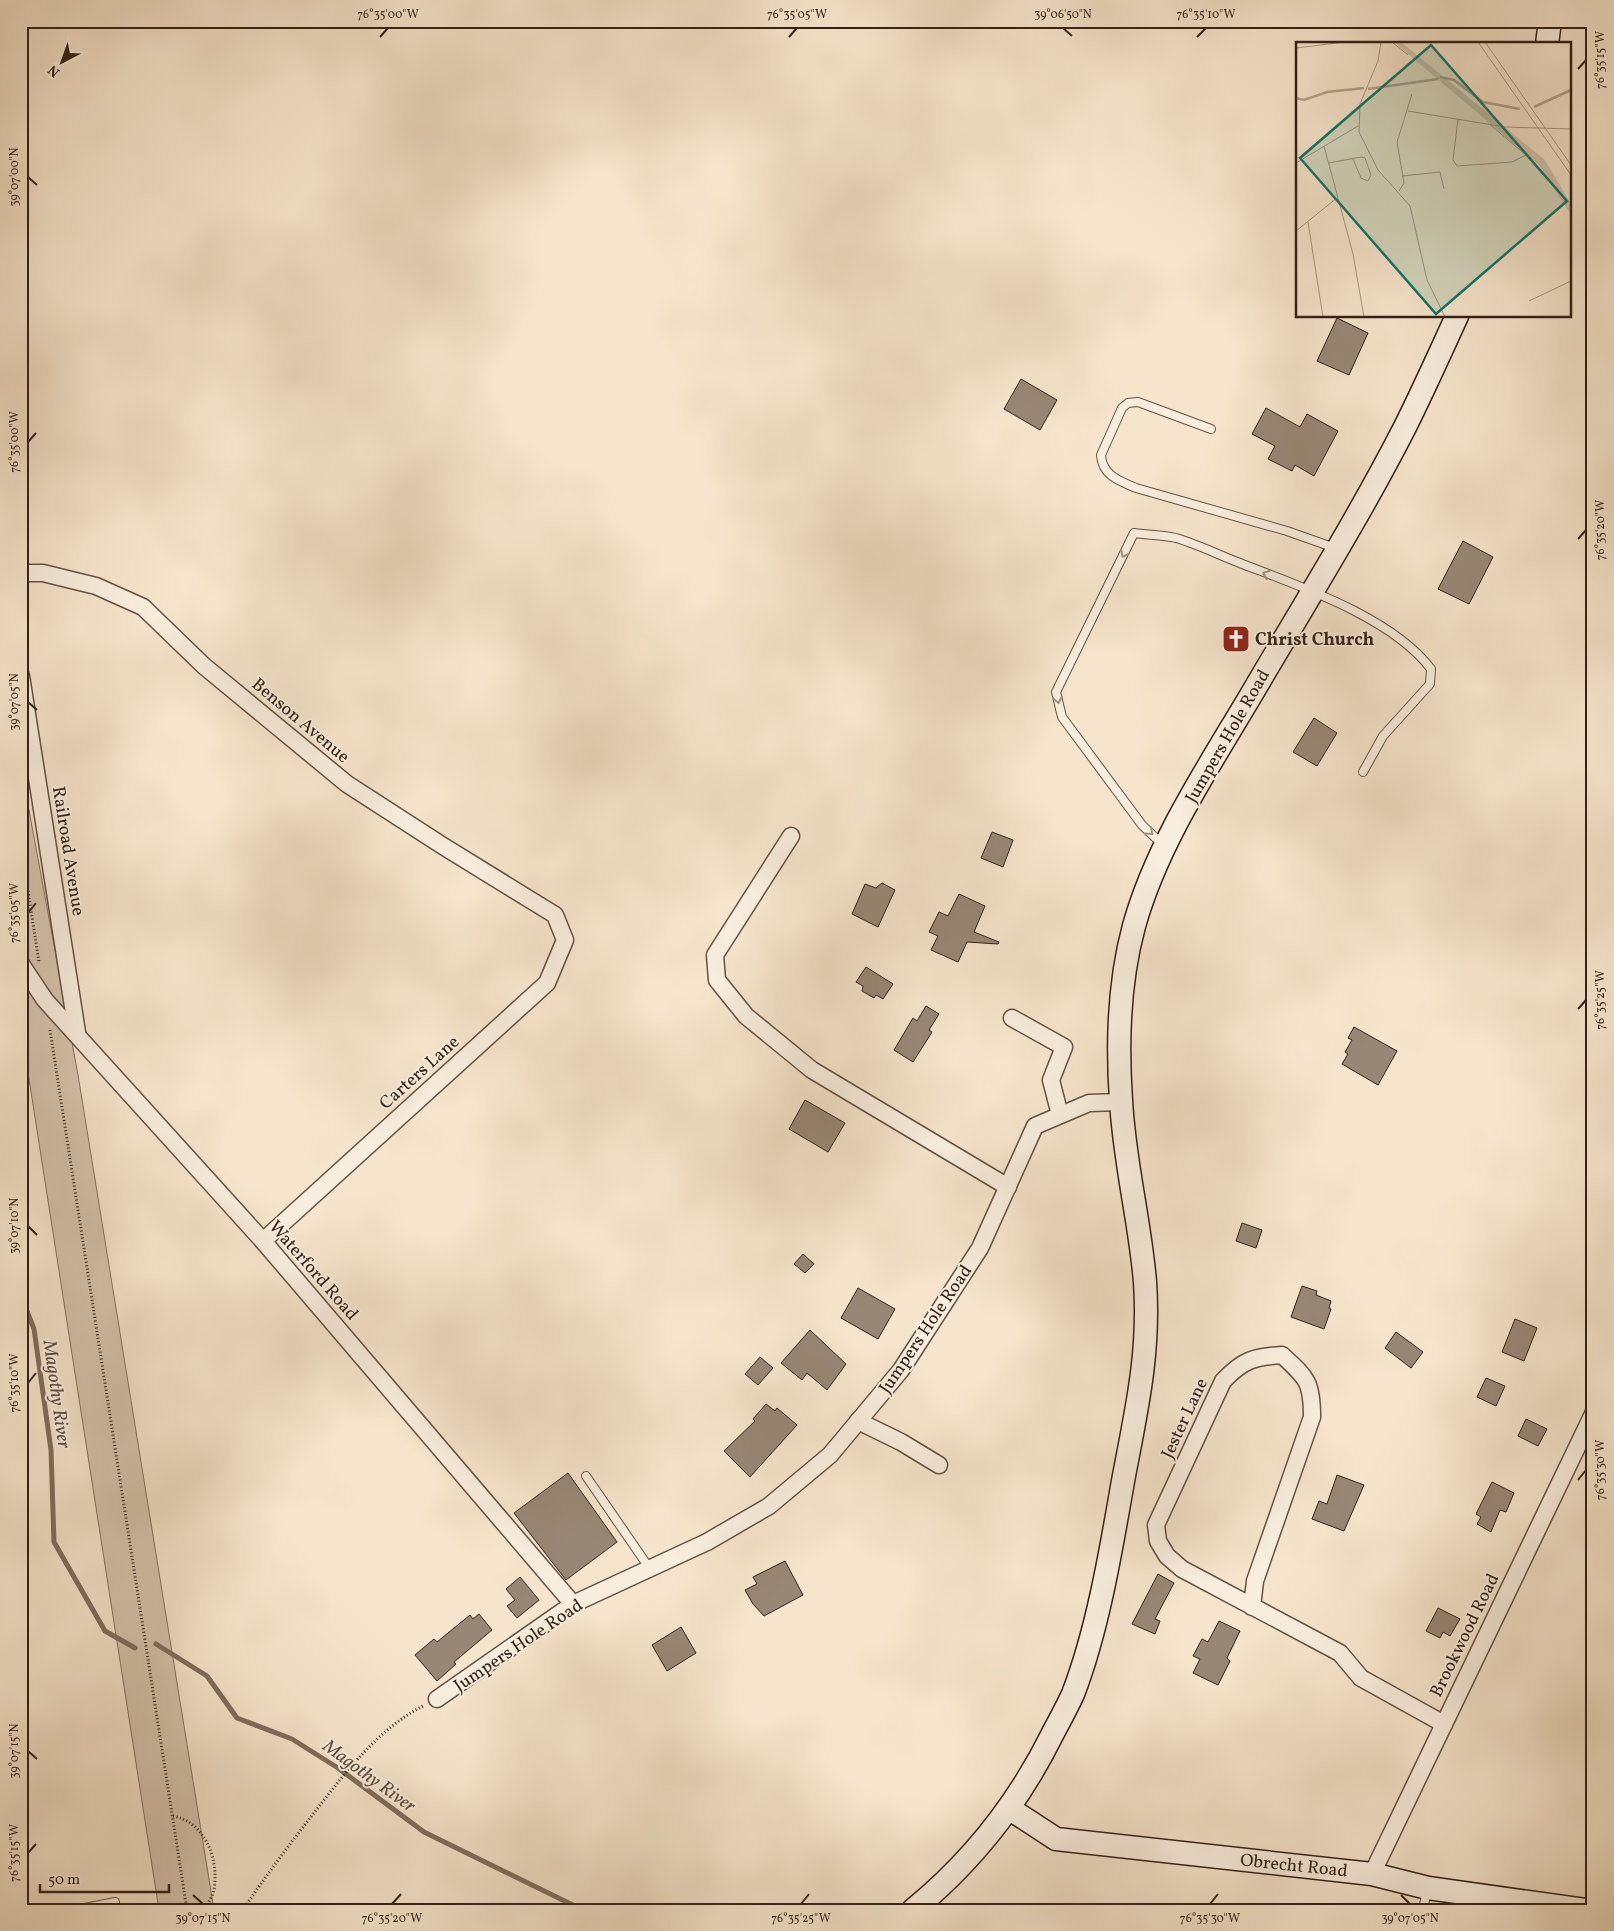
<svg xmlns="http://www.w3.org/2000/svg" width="1614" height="1931" font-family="Vollkorn,serif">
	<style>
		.green { fill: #d5c4ad; stroke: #847262 }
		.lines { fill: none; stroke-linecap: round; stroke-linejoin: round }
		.stream { stroke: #806e5e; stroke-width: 5 }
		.building { fill: #988775; stroke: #332117 }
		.lane-casing { stroke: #645244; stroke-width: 10 }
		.street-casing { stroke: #645244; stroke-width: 19 }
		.secondary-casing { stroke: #332117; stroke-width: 25 }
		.path { stroke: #332117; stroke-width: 3; stroke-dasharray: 1 2.5; stroke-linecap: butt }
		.lane { stroke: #f9eede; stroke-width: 8 }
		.street { stroke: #f9eede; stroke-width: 16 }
		.secondary { stroke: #f9eede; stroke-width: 22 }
		.oneway { stroke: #a09284 }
		.ticks { fill: none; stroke: #332117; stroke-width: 2 }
		.labels { text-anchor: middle; stroke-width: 4; stroke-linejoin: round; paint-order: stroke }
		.poi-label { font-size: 18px; font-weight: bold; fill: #332117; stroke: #f9eede; text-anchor: start }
		.street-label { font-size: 18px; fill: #332117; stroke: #f9eede }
		.water-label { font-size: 19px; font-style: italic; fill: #604e41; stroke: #f9eede }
		.inset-river { fill: none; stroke: #b4a28e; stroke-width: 2.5 }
		.inset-road { fill: none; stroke: #a89784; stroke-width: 1 }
		.view { fill: #0f766e; fill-opacity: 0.15; stroke: #0f766e; stroke-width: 2.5 }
		.inset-edge { fill: none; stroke: #332117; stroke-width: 2.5 }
		.neatline { fill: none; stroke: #332117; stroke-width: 2 }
		.ticks-label { font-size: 12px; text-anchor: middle; fill: #332117 }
	</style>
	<rect width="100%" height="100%" fill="#f6e5cc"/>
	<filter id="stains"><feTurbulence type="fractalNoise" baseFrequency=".004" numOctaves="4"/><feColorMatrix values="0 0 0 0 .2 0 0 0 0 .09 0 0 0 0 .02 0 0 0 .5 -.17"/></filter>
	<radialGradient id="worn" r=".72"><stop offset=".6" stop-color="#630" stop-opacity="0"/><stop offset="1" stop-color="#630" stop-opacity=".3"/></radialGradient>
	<polygon class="green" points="21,767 78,1075 214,1910 159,1910 21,1028"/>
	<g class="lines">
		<g class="stream">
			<polyline points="21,1296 34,1329 51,1450 54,1542 105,1631 135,1648"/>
			<polyline points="156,1644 207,1676 237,1718 292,1739 338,1768 424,1832 583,1910"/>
		</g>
	</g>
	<g class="building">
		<polygon points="1337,318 1368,333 1349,375 1317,361"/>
		<polygon points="1021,379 1057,400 1040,430 1004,409"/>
		<polygon points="1266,408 1300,427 1307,414 1338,431 1314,476 1295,465 1292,471 1268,459 1275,446 1252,434"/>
		<polygon points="1463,541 1493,557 1469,604 1438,589"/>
		<polygon points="1314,718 1337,733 1317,766 1293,752"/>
		<polygon points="992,832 1013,840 1003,867 981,858"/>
		<polygon points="882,883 895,890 878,927 852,914 865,884 876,888"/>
		<polygon points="959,894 985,906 974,932 999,942 998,944 967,942 958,962 931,950 938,936 929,932 939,912 948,916"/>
		<polygon points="866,967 893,984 883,999 876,995 874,998 862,991 863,986 856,982"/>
		<polygon points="926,1006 939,1014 929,1030 932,1032 913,1062 894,1050 913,1018 917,1021"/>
		<polygon points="1354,1027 1397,1051 1378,1085 1342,1064 1348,1054 1345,1052 1352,1040 1348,1038"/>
		<polygon points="805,1100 845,1123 828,1152 789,1129"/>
		<polygon points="1242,1223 1262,1230 1256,1248 1236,1241"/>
		<polygon points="803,1254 814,1264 805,1273 794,1264"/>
		<polygon points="1302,1286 1317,1291 1316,1295 1331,1301 1329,1308 1331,1309 1324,1329 1291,1317"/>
		<polygon points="858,1288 895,1309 878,1339 841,1318"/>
		<polygon points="1515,1319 1537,1328 1524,1361 1502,1352"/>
		<polygon points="810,1330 846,1364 827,1390 807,1373 802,1380 781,1363"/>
		<polygon points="1396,1332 1423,1352 1411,1368 1385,1348"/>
		<polygon points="760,1357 773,1368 758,1385 745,1374"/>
		<polygon points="1486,1378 1505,1386 1496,1406 1477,1397"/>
		<polygon points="766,1404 775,1411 777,1408 797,1425 750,1477 724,1451 755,1421 753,1419"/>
		<polygon points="1526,1419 1547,1429 1538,1446 1518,1436"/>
		<polygon points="568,1473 617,1542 566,1580 514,1513"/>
		<polygon points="1337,1475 1364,1485 1344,1531 1312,1519 1319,1501 1327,1504"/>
		<polygon points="1492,1482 1514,1493 1506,1512 1500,1510 1491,1532 1477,1524 1481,1517 1476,1514"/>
		<polygon points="785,1561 803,1595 764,1616 753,1604 745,1590 757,1584 753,1577"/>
		<polygon points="1158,1574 1174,1583 1155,1619 1160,1621 1155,1634 1132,1624"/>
		<polygon points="520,1577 539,1600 517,1618 507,1606 515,1600 506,1589"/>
		<polygon points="1438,1608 1460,1619 1450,1636 1443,1632 1440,1638 1426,1631"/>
		<polygon points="479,1614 492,1630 454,1662 456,1664 437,1681 415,1655 434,1639 437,1642 470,1615 473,1619"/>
		<polygon points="1219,1621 1240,1631 1227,1658 1230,1661 1218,1685 1193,1673 1200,1659 1193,1656 1202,1639 1208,1642"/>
		<polygon points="681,1627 696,1653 667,1671 652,1645"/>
	</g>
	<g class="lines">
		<defs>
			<g id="lane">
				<path d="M1211 429 1138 402 1128 403 1122 408 1101 455C1102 475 1119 481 1136 488L1287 531 1335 548"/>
				<path d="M1162 844 1142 825 1062 717 1056 692 1134 533C1148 535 1163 535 1176 538 1197 544 1219 555 1240 563 1299 586 1392 617 1431 669L1430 684 1383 736 1363 772"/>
				<polyline points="586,1476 650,1569"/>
				<polyline points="75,1910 115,1902"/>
				<polyline points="1423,1910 1427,1890"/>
			</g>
			<g id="street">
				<polyline points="21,573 43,573 96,586 143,607 204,666 347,784 443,846 555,915 565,940 547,983 263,1241"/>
				<polyline points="21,676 77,1032"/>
				<polyline points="791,836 715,955 717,980 746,1016 812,1070 1008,1187"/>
				<polyline points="21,964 45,1000 263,1241 573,1604"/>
				<polyline points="1012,1018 1064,1047 1051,1080 1060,1115"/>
				<polyline points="858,1421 901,1442 939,1465"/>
				<path d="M1252 1607 1255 1581 1312 1417C1312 1382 1307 1378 1282 1355 1253 1357 1243 1360 1223 1381L1156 1525 1158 1541 1167 1556 1182 1569 1340 1653 1361 1678 1444 1724"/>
				<polyline points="437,1699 573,1604 707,1542 769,1506 830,1455 901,1370 980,1248 1035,1126 1089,1103 1121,1102"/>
				<polyline points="1372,1874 1593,1414"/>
			</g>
			<g id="secondary">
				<polyline points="1547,44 1550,21"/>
				<polyline points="1010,1809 1056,1839 1372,1874 1428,1888 1585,1910"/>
				<path d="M913 1910C973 1861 1019 1802 1053 1733 1060 1720 1067 1707 1073 1694 1098 1629 1111 1550 1123 1481 1136 1412 1150 1354 1145 1282 1140 1221 1124 1161 1121 1100 1117 1043 1119 981 1134 926 1158 840 1212 762 1257 685 1307 600 1360 515 1405 427 1423 391 1440 353 1457 316"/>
			</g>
		</defs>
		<use href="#lane" class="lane-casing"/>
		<use href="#street" class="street-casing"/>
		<use href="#secondary" class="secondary-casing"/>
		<g class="path">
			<polyline points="21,846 39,962"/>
			<polyline points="50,1030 187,1910"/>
			<path d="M173 1816C205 1822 219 1859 214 1889 213 1896 208 1903 204 1910"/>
			<path d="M243 1910C264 1878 287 1848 310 1818 342 1777 376 1730 423 1706"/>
		</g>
		<use href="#lane" class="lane"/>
		<use href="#street" class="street"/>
		<use href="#secondary" class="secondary"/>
	</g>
	<defs><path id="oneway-chevron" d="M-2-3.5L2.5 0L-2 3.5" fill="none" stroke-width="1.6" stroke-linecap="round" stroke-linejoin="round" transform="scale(1.25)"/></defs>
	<g class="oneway">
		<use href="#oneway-chevron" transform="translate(1124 554) rotate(116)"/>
		<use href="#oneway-chevron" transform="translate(1266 574) rotate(-159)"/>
		<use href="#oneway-chevron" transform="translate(1058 700) rotate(78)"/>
		<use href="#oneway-chevron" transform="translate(1150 832) rotate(42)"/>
	</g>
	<path class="ticks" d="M1063 28 1072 36M380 37 388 28M789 37 797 28M1197 37 1206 28M1578 69 1586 60M28 177 37 185M28 442 36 433M1578 539 1586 530M28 702 37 710M28 913 36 903M1578 1009 1586 1000M28 1226 37 1235M28 1383 36 1373M1578 1480 1586 1470M28 1751 37 1759M28 1853 36 1844M193 1895 203 1904M1401 1895 1410 1904M392 1904 401 1894M801 1904 809 1894M1210 1904 1218 1894"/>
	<defs>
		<symbol id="church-square" viewBox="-11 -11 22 22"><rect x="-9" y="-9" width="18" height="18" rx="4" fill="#8f2418" stroke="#f9eede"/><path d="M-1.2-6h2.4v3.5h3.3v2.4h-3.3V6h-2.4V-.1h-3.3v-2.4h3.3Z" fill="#fff"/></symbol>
	</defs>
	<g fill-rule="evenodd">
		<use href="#church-square" x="1220" y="623" width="32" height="32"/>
	</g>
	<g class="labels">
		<g class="poi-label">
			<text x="1255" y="645">Christ Church</text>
		</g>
		<g class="street-label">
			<text transform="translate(301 720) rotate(40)" y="6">Benson Avenue</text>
			<text transform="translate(1227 736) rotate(-60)" y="6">Jumpers Hole Road</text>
			<text transform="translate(69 851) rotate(81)" y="6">Railroad Avenue</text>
			<text transform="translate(419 1072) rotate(-42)" y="6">Carters Lane</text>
			<text transform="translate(314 1270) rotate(49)" y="6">Waterford Road</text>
			<text transform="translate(925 1329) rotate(-56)" y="6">Jumpers Hole Road</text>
			<text transform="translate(1184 1418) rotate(-65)" y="6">Jester Lane</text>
			<text transform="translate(1464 1635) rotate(-64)" y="6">Brookwood Road</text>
			<text transform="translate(518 1645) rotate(-34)" y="6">Jumpers Hole Road</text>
			<text transform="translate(1294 1865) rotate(6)" y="6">Obrecht Road</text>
		</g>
		<g class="water-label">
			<text transform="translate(58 1394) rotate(82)" y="7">Magothy River</text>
			<text transform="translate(370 1775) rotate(36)" y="7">Magothy River</text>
		</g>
	</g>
	<g transform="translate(1296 42)">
		<rect width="275" height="275" fill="#f6e5cc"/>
		<path d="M98 0H105L249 118 275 162V173L243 123Z" fill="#d5c4ad"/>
		<path class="inset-river" d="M144 35 158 38 187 60 224 67M72 47 142 37M0 56 8 58 31 50 68 46M238 65 275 48"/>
		<path class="inset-road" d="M85 0 82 19 64 62 63 90 82 128 114 164 131 238 149 275M96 0 112 13M182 0 275 133M189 0 275 123M0 6 49 0M112 69 209 85 275 87M162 77 157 118 161 124 216 120 230 113M192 81 230 113 247 133M28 104 57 212 68 275M0 121 62 84M33 121 65 115 69 116 75 133 72 139 65 136 57 117M106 134 144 130 148 147M103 149 108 141 101 100 116 52M12 180 27 275M0 189 42 155M233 259 275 239"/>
		<path class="view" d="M135 3 271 159 140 272 4 116Z"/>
		<rect width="275" height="275" class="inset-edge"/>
	</g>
	<rect width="1614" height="1931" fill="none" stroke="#f6e5cc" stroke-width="55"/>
	<g transform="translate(62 62) rotate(221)" stroke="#f9eede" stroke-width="4" paint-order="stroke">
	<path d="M0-4L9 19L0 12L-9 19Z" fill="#332117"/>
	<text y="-8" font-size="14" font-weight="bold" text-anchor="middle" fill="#332117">N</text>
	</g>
	<path d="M40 1884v8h129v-8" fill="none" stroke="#332117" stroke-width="2.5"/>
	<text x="48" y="1884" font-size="15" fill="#332117" stroke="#f9eede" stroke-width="4" paint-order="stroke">50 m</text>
	<rect x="28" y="28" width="1558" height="1876" class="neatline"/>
	<g class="ticks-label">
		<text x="388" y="18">76°35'00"W</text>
		<text x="797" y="18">76°35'05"W</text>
		<text x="1063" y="18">39°06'50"N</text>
		<text x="1206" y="18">76°35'10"W</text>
		<text transform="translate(1600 60) rotate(-90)" y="4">76°35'15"W</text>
		<text transform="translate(14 177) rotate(-90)" y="4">39°07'00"N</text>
		<text transform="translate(14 442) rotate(-90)" y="4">76°35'00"W</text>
		<text transform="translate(1600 530) rotate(-90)" y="4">76°35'20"W</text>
		<text transform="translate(14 702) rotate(-90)" y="4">39°07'05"N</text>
		<text transform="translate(14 913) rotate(-90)" y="4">76°35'05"W</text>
		<text transform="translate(1600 1000) rotate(-90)" y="4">76°35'25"W</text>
		<text transform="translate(14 1226) rotate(-90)" y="4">39°07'10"N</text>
		<text transform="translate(14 1383) rotate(-90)" y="4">76°35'10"W</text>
		<text transform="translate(1600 1470) rotate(-90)" y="4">76°35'30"W</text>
		<text transform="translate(14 1751) rotate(-90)" y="4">39°07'15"N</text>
		<text transform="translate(14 1853) rotate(-90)" y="4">76°35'15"W</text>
		<text x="203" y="1922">39°07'15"N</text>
		<text x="392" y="1922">76°35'20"W</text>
		<text x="801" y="1922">76°35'25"W</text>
		<text x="1210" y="1922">76°35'30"W</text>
		<text x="1410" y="1922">39°07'05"N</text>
	</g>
	<rect width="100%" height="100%" filter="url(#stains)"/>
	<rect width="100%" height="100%" fill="url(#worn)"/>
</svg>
